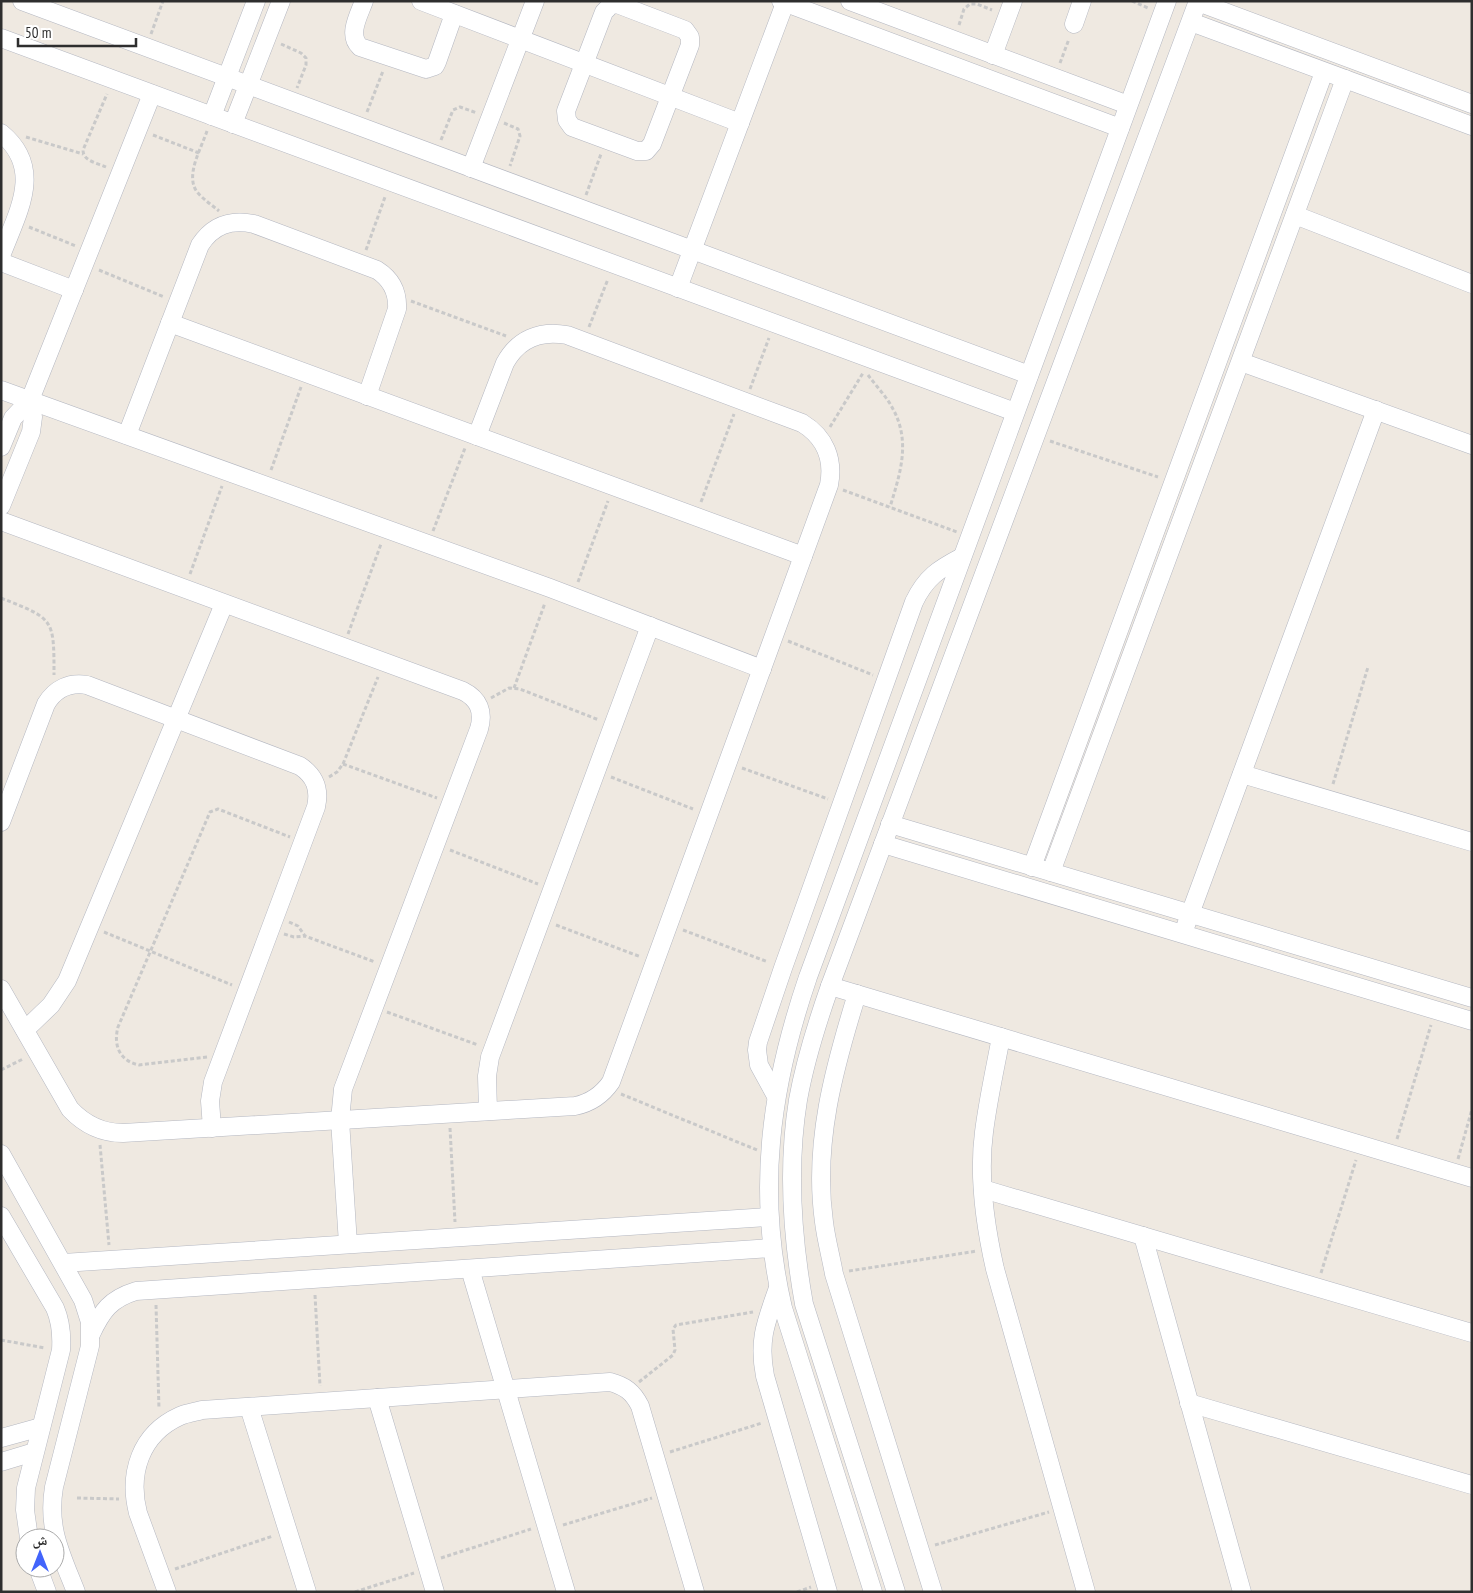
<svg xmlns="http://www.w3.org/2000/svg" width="1473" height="1593" font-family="'PT Sans Narrow','Noto Naskh Arabic',sans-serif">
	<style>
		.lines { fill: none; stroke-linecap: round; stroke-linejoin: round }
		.minor-casing { stroke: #b4b7c1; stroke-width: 19 }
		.path { stroke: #c9c9c9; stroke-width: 3; stroke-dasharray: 4 2.5; stroke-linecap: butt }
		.minor { stroke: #fff; stroke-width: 18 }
	</style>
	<rect width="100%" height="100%" fill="#efe9e1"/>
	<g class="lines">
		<defs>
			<g id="minor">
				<polyline points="22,1 1029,375"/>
				<path d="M364 1C359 15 347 35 360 47L426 69 435 66 437 62 454 14"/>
				<polyline points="421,1 740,123"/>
				<polyline points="781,1 1120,128"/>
				<polyline points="850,1 1128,105"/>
				<polyline points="1198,2 1472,104"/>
				<polygon points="617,4 685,30 690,37 690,45 652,144 646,151 637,151 572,127 567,120 566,111 604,12 611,5"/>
				<polyline points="1191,22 1472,126"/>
				<polyline points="1074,24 1082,1"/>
				<polyline points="1,38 1015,412"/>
				<polyline points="993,55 1013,1"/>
				<polyline points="212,116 256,1"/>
				<polyline points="233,124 281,1"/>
				<path d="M1 133C45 169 17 213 1 256"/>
				<polyline points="471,168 535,1"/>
				<polyline points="1295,215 1472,284"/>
				<polyline points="1,262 74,290"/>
				<polyline points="678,288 785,3"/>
				<polyline points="170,323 803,556"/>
				<polyline points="1241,362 1472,445"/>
				<polyline points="1,390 550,588 762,669"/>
				<path d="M127 435 200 245C213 225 230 219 254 224L377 270C391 279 398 292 397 309L367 396"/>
				<polyline points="1,447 13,418 30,400 152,94"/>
				<polyline points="1,506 31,432 33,417 30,400"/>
				<path d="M1 521 463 691C479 699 484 712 479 729L343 1089 340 1120 348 1244"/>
				<polyline points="1242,774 1472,842"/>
				<path d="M1 822 46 704C55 689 69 682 87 685L300 766C315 776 320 789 316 807L213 1082 210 1101 212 1128"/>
				<polyline points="890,824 1472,998"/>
				<polyline points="883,844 1472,1021"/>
				<polyline points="1032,867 1324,72"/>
				<polyline points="1051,872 1345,79"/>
				<polyline points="1186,925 1376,410"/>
				<polyline points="830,986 1472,1178"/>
				<path d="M1 989 70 1109C85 1125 102 1133 123 1133L575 1106C590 1103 602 1095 611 1082L829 485C834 459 825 437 802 423L567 335C540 330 518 339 505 363L477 436"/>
				<path d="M857 994C834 1068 813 1144 824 1222 826 1239 831 1257 834 1274L933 1592"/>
				<polyline points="25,1030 51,1005 67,981 224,604"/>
				<path d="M1001 1037C995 1069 988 1100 984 1132 978 1177 985 1225 995 1269L1086 1592"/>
				<path d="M776 1096 759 1065 757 1050 758 1042 783 968 914 602C926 577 939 569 962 557"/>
				<polyline points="488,1111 487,1076 490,1057 650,626"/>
				<path d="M1 1154 83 1300 90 1322V1346L54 1487C47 1528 61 1554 76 1592"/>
				<polyline points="983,1189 1472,1333"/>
				<path d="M1 1216 55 1308C61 1322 62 1335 61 1350L26 1488 25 1510 29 1538"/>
				<polyline points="1143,1236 1242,1592"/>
				<polyline points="63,1263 769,1217"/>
				<polyline points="470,1269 566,1592"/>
				<path d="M778 1288C766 1322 758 1340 765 1376L828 1592"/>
				<path d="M91 1334C102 1311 110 1299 136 1291L772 1248"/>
				<polyline points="377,1398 435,1592"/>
				<polyline points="1189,1403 1472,1485"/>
				<polyline points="249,1407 307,1592"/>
				<polyline points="1,1438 41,1427"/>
				<polyline points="1,1462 34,1452"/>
				<polyline points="38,1568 47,1592"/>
				<path d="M167 1592 138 1513C128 1474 140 1434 180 1416 187 1413 195 1412 202 1410L610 1382C625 1386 633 1392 640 1406L695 1592"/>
				<path d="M873 1592 783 1308C756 1192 770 1088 808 977L1167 1"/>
				<path d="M896 1592 804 1304C792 1237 787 1168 798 1100 805 1061 817 1023 830 986L1198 1"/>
			</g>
		</defs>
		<use href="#minor" class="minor-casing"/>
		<g class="path">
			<polyline points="1132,1 1148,8"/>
			<polyline points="959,25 964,9 970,4 977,4 992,10"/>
			<polyline points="151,34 163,1"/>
			<polyline points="281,44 301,53 306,58 306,65 297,88"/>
			<polyline points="1060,63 1069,39"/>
			<polyline points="367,112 383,71"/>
			<polyline points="504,123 518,129 520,136 510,166"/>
			<path d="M207 131C201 149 184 177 198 193 204 200 212 205 219 211"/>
			<polyline points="153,135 199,153"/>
			<polyline points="26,137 83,154"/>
			<polyline points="441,140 453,110 460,107 477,113"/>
			<path d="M106 167C97 163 83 161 83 150L107 94"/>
			<polyline points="586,195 601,154"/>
			<polyline points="29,227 76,246"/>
			<polyline points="366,250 385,197"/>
			<polyline points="99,270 164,297"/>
			<polyline points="411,301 506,336"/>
			<polyline points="589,327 608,279"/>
			<path d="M868 375C876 386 887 397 893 409 911 442 900 474 890 507"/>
			<polyline points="750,389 769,338"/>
			<polyline points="830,427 863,373"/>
			<polyline points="1050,441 1158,477"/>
			<polyline points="271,470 301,387"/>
			<polyline points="843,490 957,532"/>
			<polyline points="701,502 734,414"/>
			<polyline points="433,531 465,448"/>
			<polyline points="190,574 222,486"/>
			<polyline points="578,582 608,501"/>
			<path d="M1 598C54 619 54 618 54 675"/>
			<polyline points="348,634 381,544"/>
			<polyline points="788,641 873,675"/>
			<polyline points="514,688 545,603"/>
			<polyline points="491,698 509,688 520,689 599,720"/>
			<polyline points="343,764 437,798"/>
			<polyline points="742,768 828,799"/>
			<polyline points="329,777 337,772 343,764 378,677"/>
			<polyline points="611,777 693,809"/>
			<polyline points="1333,784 1368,667"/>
			<polyline points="450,850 538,884"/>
			<polyline points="289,922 298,926 305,936 375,962"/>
			<polyline points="556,925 641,957"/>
			<polyline points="683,930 768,962"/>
			<polyline points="104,932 232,985"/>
			<polyline points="284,934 294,937 305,936"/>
			<polyline points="387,1012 478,1045"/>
			<path d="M207 1057 139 1065C120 1061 113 1046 118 1027L210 812 218 809 290 837"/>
			<polyline points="1,1070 23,1059"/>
			<polyline points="621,1094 757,1150"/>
			<polyline points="450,1128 455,1222"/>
			<polyline points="1397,1139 1431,1025"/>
			<polyline points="100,1145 109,1245"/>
			<polyline points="1458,1159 1472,1109"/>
			<polyline points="849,1271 977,1251"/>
			<polyline points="1321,1273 1356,1160"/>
			<polyline points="315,1295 320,1386"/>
			<polyline points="156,1305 159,1409"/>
			<polyline points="1,1340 45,1348"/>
			<polyline points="639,1382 673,1355 675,1350 673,1329 676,1325 753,1312"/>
			<polyline points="670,1452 762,1423"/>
			<polyline points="77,1498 119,1499"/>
			<polyline points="563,1525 652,1498"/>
			<polyline points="935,1545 1049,1512"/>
			<polyline points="441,1558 531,1529"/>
			<polyline points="175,1569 273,1536"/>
			<polyline points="355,1592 414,1573"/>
			<polyline points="797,1592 811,1587"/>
		</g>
		<use href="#minor" class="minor"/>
	</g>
	<rect width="1473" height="1593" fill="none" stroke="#2e2e2e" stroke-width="5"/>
	<g transform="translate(40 1553)"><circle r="24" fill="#ffffff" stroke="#ababab"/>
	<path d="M0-4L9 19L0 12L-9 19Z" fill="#4264fb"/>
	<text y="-8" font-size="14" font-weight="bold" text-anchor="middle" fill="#2e2e2e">ش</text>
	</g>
	<path d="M18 38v8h118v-8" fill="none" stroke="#2e2e2e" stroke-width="2.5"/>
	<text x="25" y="38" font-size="15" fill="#2e2e2e" stroke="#ffffff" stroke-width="4" paint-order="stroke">50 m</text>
</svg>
